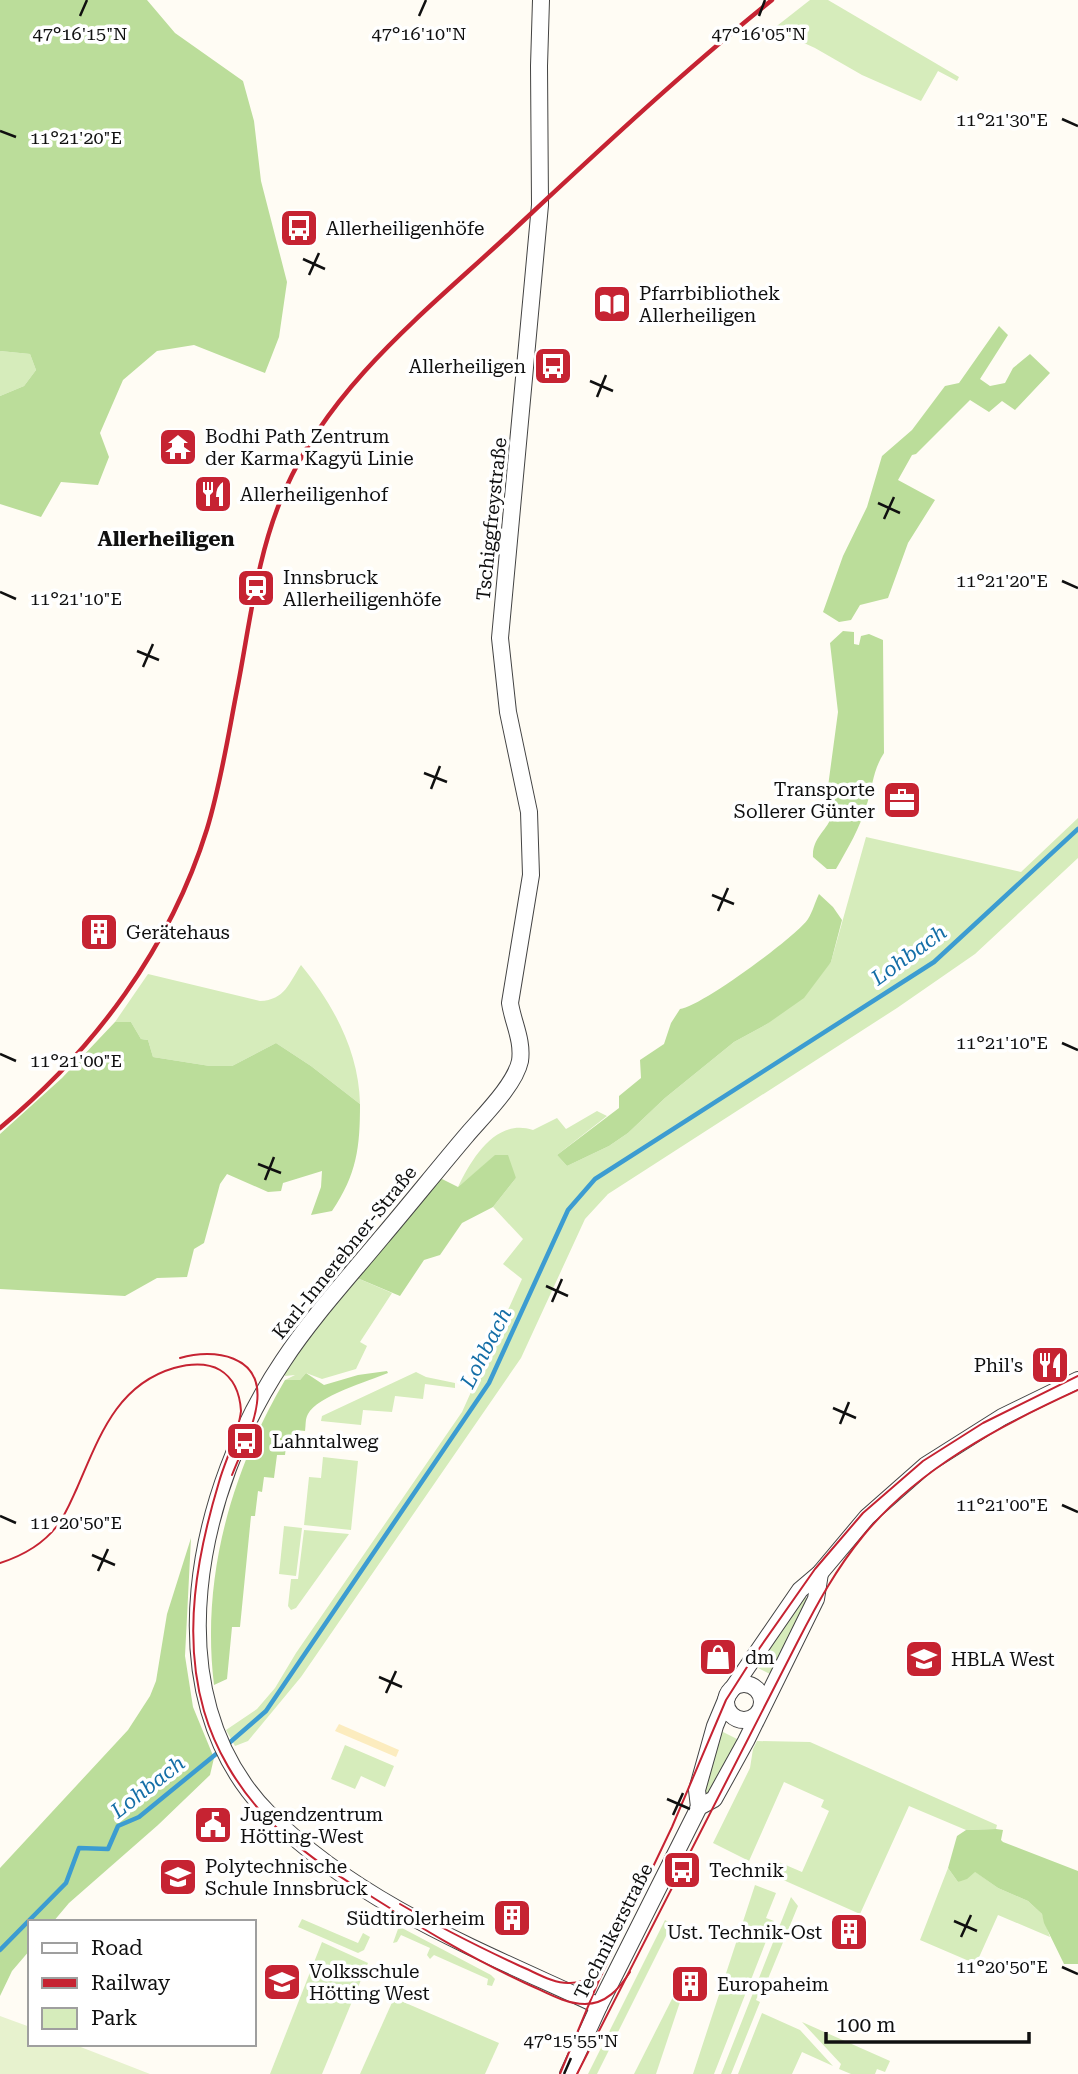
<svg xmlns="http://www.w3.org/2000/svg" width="1078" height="2074" font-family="'Roboto Serif',serif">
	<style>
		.green { fill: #d6ecbb }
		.forest { fill: #bbdd9a }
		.sand { fill: #fcecbf }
		.pitch { fill: #e7f2ce }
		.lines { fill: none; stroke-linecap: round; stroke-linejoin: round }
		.stream { stroke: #3c9cd1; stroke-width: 4.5 }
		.tertiary-casing { stroke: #434343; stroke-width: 18 }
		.tertiary { stroke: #fff; stroke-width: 16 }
		.tram { stroke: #c62332; stroke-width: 2 }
		.rail { stroke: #c62332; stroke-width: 4.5 }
		.ticks { fill: none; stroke: #101010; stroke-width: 2.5 }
		.labels { text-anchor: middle; stroke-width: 7; stroke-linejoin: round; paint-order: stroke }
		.poi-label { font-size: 19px; fill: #101010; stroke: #fff; text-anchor: start }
		.street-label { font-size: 19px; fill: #101010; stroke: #fff }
		.neighbourhood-label { font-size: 21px; font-weight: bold; fill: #101010; stroke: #fff }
		.water-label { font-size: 21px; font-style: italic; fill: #146ea7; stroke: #fff }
		.ticks-label { font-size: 18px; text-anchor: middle; fill: #101010; stroke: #fff; stroke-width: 7; stroke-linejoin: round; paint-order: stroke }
	</style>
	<rect width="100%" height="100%" fill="#fffcf4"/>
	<g class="green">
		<polygon points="810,0 828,0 959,77 957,81 938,71 921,101 862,75 815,48 773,29"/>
		<polygon points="0,351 30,354 36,370 24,386 0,396"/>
		<path d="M1078 818V858L975 954 897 1008 608 1194 585 1219 521 1358 301 1677 248 1741 235 1746 226 1730 257 1709 275 1688 296 1653 462 1412 522 1279 503 1264 523 1239 493 1207 516 1178 495 1156 458 1187C472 1158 496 1118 533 1130L557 1118 566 1129 597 1111 607 1116 557 1155 567 1166 609 1146 628 1133 665 1098 734 1042 767 1024 831 962 866 837 1021 872Z"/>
		<path d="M301 965C333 1004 359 1051 360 1104L311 1066 276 1043 232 1066H210L153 1057 148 1040 141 1039 131 1022H115L148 974 260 1001C285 1000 289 983 301 965Z"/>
		<polygon points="350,1275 392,1293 360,1342 367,1346 356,1369 322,1379 306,1373 300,1380 285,1380 295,1375 285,1376 282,1362"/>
		<polygon points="416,1372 426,1377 455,1383 455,1388 425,1384 423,1399 395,1396 392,1412 363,1410 361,1425 321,1421 322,1416"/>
		<polygon points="323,1457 358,1461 351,1530 304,1525 309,1477 321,1478"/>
		<polygon points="284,1526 302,1528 296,1576 279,1574"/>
		<polygon points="304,1530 349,1534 296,1608 291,1610 288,1606 291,1579 298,1579"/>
		<polygon points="801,1595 808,1599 772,1675 752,1665"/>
		<polygon points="719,1730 739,1740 706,1796 702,1790"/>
		<polygon points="757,1741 810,1742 997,1825 996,1829 966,1830 909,1806 860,1914 772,1875 770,1871 774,1860 802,1872 829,1811 821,1807 824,1800 784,1782 749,1861 713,1843 750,1768 753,1749"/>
		<polygon points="345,1745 394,1766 385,1787 361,1776 355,1789 331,1779"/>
		<polygon points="948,1868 958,1882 974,1871 998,1888 1028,1901 1042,1914 1050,1937 998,1915 976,1964 920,1940"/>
		<polygon points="755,1885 776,1893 766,1918 774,1921 714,2074 693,2074"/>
		<polygon points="791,1897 798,1906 765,1986 762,1985 756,2000 760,2002 731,2074 721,2074"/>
		<polygon points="302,1919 358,1943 363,1933 370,1937 364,1950 358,1953 298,1927"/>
		<polygon points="665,1920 672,1924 597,2074 588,2074"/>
		<polygon points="402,1928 491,1975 495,1979 492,1986 487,1985 488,1979 434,1955 430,1959 427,1955 430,1948 401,1935 397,1942 393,1943 398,1929"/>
		<polygon points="322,1942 368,1963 322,2074 270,2074"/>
		<polygon points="674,1995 681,1999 656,2074 634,2074"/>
		<polygon points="394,1998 499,2043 485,2074 360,2074"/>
		<polygon points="762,2013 800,2030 833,2066 802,2052 792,2074 738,2074"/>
		<polygon points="802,2022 890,2061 885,2072 877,2069 875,2074 851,2074 839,2069 841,2064"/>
	</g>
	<g class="forest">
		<polygon points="0,0 147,0 175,33 243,81 254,121 261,181 287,282 279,337 265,373 194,345 157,351 123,380 100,433 109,457 98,485 61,482 41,517 0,504 0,396 24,386 36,370 30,354 0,351"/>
		<polygon points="999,326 1008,335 980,379 990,386 1005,383 1013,368 1030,354 1050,373 1015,410 1002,401 989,412 970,400 916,454 912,455 898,480 935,500 908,543 888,598 860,605 851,620 839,622 823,612 843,556 867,507 882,456 912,430 945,386 959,383"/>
		<path d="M843 631 854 632V644L859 645 861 636 869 634 883 640 884 753C873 770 873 785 867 804 860 828 848 848 836 869H827L813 857C811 830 844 826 827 794L838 712 830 643Z"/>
		<path d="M819 894 833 907 842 920 831 962 804 998 767 1024 734 1042 665 1098 628 1133 609 1146 567 1166 557 1155 619 1108V1096L641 1078 640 1060 664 1044 671 1023 680 1009C699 1008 796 937 808 919 813 911 815 902 819 894Z"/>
		<path d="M115 1022H131L141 1039 148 1040 153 1057 210 1066H232L276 1043 311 1066 360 1104C360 1147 357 1174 332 1211L311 1215 321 1187 322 1171 283 1183 281 1191 268 1192 227 1174 220 1184 204 1243 194 1249 187 1277 157 1278 125 1296 0 1289V1134L62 1078Z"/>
		<polygon points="495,1155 508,1155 516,1178 493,1207 462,1223 440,1255 424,1260 400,1296 350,1275 434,1175 458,1187"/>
		<path d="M387 1371 388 1373C369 1381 317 1396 308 1414 305 1419 306 1425 305 1431L296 1430 295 1437 287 1438 285 1455H277L274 1478 264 1477 262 1492 258 1491 255 1516H251L240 1627H232L227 1679 214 1685C201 1578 231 1472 285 1380H300L306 1373 324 1385 358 1375Z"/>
		<polygon points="191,1538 185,1656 193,1707 214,1758 210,1775 158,1825 69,1903 53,1922 30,1922 30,1950 12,1971 0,1996 0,1868 128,1730 150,1696 156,1681 167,1614"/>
		<polygon points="996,1829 1003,1830 1001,1840 1003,1842 1078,1871 1078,1964 1064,1964 1044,1923 1042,1914 1028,1901 998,1888 975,1872 967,1879 958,1882 948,1868 957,1836 966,1830"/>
	</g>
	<polygon class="sand" points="339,1724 399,1750 396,1757 335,1731"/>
	<polygon class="pitch" points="0,2016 30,2027 30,2044 73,2044 150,2074 0,2074"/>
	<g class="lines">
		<g class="stream">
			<polyline points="228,1744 266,1711 489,1383 568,1210 595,1179 934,962 1078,829"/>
			<polyline points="0,1950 66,1883 79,1848 108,1849 118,1826 139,1817 221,1750"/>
		</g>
		<defs>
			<g id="tertiary">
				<path d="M541 0 539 66 540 205 500 638 508 712 529 812 531 875 510 1003C513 1023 523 1040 520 1061 515 1085 482 1117 466 1136 438 1169 410 1204 382 1237 348 1278 312 1317 283 1361 198 1487 150 1694 269 1814 359 1905 486 1953 599 2006"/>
				<circle cx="744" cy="1702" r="18"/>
				<polyline points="699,1807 697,1790 715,1726 728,1695 800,1590 820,1573 867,1517 926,1465 1002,1417 1078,1380"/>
				<polyline points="568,2074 599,2006 699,1807 714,1799 746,1741 816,1599 820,1573"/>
			</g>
		</defs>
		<use href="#tertiary" class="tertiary-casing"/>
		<use href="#tertiary" class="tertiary"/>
		<g class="tram">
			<path d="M180 1358C214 1348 263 1355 257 1403 254 1427 241 1452 232 1475"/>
			<path d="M0 1563C22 1556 43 1544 57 1526 66 1514 71 1501 77 1488 99 1438 116 1385 174 1368 189 1364 206 1362 220 1370 235 1379 240 1395 241 1411 238 1436 226 1458 219 1482 197 1555 182 1635 204 1711 215 1749 237 1786 264 1815 294 1847 332 1872 369 1895 421 1928 469 1957 525 1983 544 1991 564 2004 585 2004 606 2004 619 1989 630 1972"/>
			<path d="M400 1904C439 1927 479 1947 520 1966 535 1972 553 1984 570 1983 588 1982 600 1972 609 1958"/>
			<polyline points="560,2074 599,1980 672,1827 726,1700 754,1656 815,1569 863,1513 923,1461 983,1423 1078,1376"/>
			<path d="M577 2074 798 1641C817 1604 836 1569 863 1536 919 1468 999 1426 1078 1390"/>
		</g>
		<path class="rail" d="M0 1128C95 1049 170 948 207 829 221 783 228 736 237 690 250 624 257 552 285 490 331 385 425 312 507 236 594 155 680 74 772 0"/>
	</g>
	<path class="ticks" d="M80 16 87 0M419 16 426 0M759 16 765 0M1062 119 1078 126M0 131 16 137M303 259 325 269M309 275 319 253M590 381 613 391M597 397 606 375M878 503 900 513M884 519 894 497M1062 581 1078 588M0 592 16 599M137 651 159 660M143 667 153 644M424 773 447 782M431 789 440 766M712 895 734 904M718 911 728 888M1062 1043 1078 1050M0 1054 16 1061M258 1164 281 1173M265 1180 274 1157M546 1286 568 1296M552 1302 562 1279M833 1408 856 1418M840 1424 849 1402M1062 1505 1078 1512M0 1516 16 1523M92 1555 115 1565M98 1571 108 1549M379 1677 402 1687M386 1693 396 1671M667 1799 690 1809M673 1815 683 1793M954 1921 977 1931M961 1937 971 1915M1062 1967 1078 1974M564 2074 571 2058"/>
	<defs>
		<symbol id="bus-square" viewBox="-11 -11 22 22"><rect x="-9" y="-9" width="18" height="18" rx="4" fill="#c62332" stroke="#fff"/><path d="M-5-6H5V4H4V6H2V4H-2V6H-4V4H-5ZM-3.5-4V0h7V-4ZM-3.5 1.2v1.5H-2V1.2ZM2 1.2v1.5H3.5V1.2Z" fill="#fff"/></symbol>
		<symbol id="library-square" viewBox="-11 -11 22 22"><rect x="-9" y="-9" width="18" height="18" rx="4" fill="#c62332" stroke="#fff"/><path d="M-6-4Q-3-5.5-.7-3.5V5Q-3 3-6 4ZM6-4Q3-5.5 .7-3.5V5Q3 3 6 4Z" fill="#fff"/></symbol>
		<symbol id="temple-square" viewBox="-11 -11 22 22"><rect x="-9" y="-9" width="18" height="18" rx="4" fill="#c62332" stroke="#fff"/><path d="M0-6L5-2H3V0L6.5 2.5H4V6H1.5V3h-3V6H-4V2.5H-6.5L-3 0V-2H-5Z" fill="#fff"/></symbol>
		<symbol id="restaurant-square" viewBox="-11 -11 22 22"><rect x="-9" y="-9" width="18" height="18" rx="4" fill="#c62332" stroke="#fff"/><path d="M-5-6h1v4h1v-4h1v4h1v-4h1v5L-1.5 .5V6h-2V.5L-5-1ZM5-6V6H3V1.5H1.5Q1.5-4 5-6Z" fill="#fff"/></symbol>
		<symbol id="station-square" viewBox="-11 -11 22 22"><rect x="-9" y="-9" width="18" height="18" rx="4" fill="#c62332" stroke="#fff"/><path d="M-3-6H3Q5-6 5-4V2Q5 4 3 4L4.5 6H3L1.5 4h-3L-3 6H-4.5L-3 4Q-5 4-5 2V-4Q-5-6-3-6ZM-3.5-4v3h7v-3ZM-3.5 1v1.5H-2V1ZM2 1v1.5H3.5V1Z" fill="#fff"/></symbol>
		<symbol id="office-square" viewBox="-11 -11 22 22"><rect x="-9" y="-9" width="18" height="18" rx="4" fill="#c62332" stroke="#fff"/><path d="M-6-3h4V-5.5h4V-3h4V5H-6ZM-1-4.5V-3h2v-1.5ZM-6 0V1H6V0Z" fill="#fff"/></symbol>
		<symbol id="building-square" viewBox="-11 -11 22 22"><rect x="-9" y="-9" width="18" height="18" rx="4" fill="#c62332" stroke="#fff"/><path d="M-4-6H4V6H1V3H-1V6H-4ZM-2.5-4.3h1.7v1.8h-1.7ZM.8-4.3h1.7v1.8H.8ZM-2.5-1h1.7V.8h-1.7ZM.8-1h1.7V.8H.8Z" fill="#fff"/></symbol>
		<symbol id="shop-square" viewBox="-11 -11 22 22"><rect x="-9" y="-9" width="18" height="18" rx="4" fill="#c62332" stroke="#fff"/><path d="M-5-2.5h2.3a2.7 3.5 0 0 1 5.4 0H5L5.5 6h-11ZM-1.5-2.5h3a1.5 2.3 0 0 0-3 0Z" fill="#fff"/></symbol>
		<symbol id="school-square" viewBox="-11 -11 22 22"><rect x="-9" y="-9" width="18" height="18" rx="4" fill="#c62332" stroke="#fff"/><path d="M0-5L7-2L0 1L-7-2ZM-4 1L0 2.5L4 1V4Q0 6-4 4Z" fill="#fff"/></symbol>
		<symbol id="civic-square" viewBox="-11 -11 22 22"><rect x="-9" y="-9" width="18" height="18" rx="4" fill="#c62332" stroke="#fff"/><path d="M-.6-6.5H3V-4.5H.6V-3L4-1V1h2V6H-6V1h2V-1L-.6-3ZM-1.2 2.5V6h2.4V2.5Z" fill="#fff"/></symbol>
	</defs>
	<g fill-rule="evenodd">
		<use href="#bus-square" x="277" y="206" width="44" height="44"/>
		<use href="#library-square" x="590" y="282" width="44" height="44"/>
		<use href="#bus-square" x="531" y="344" width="44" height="44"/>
		<use href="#temple-square" x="156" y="425" width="44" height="44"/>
		<use href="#restaurant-square" x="191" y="472" width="44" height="44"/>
		<use href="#station-square" x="234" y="566" width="44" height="44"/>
		<use href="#office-square" x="880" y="778" width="44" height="44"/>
		<use href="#building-square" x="77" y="910" width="44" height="44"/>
		<use href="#restaurant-square" x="1028" y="1343" width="44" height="44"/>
		<use href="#bus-square" x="223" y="1419" width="44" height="44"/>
		<use href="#shop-square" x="696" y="1635" width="44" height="44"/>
		<use href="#school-square" x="902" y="1637" width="44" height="44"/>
		<use href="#civic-square" x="191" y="1803" width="44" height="44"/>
		<use href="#bus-square" x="660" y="1848" width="44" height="44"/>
		<use href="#school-square" x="156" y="1855" width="44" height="44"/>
		<use href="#building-square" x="490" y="1896" width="44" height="44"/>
		<use href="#building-square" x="827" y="1910" width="44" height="44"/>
		<use href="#school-square" x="260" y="1960" width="44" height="44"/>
		<use href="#building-square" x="668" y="1962" width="44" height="44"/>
	</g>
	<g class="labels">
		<g class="poi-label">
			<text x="326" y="235">Allerheiligenhöfe</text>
			<text x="639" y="300">Pfarrbibliothek<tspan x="639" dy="22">Allerheiligen</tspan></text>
			<text x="526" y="373" text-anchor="end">Allerheiligen</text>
			<text x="205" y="443">Bodhi Path Zentrum<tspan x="205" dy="22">der Karma Kagyü Linie</tspan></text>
			<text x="240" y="501">Allerheiligenhof</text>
			<text x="283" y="584">Innsbruck<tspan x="283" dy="22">Allerheiligenhöfe</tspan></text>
			<text x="875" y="796" text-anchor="end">Transporte<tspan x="875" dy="22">Sollerer Günter</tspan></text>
			<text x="126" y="939">Gerätehaus</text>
			<text x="1023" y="1372" text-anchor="end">Phil's</text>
			<text x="272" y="1448">Lahntalweg</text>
			<text x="745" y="1664">dm</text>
			<text x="951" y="1666">HBLA West</text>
			<text x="240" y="1821">Jugendzentrum<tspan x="240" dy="22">Hötting-West</tspan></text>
			<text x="205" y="1873">Polytechnische<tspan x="205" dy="22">Schule Innsbruck</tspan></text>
			<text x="709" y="1877">Technik</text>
			<text x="485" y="1925" text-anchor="end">Südtirolerheim</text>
			<text x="822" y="1939" text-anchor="end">Ust. Technik-Ost</text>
			<text x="309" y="1978">Volksschule<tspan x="309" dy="22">Hötting West</tspan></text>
			<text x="717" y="1991">Europaheim</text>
		</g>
		<g class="street-label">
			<text transform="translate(491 519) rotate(-84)" y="7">Tschiggfreystraße</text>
			<text transform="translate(344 1252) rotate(-51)" y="7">Karl-Innerebner-Straße</text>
			<text transform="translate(613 1931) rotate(-63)" y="7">Technikerstraße</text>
		</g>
		<g class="neighbourhood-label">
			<text x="166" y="546">Allerheiligen</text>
		</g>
		<g class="water-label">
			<text transform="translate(909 955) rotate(-36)" y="7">Lohbach</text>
			<text transform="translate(486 1348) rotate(-63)" y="7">Lohbach</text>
			<text transform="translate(148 1787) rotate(-38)" y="7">Lohbach</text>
		</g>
	</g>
	<g class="ticks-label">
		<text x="80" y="40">47°16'15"N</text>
		<text x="419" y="40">47°16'10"N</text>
		<text x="759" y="40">47°16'05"N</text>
		<text x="1002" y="126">11°21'30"E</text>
		<text x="76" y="144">11°21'20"E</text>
		<text x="1002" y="587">11°21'20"E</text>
		<text x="76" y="605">11°21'10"E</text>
		<text x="1002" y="1049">11°21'10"E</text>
		<text x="76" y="1067">11°21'00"E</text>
		<text x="1002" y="1511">11°21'00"E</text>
		<text x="76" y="1529">11°20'50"E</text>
		<text x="1002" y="1973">11°20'50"E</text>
		<text x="571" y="2047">47°15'55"N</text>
	</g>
	<rect x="28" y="1920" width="228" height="126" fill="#ffffff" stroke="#9f9f9f" stroke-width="2"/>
	<rect x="42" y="1943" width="35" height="10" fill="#ffffff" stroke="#9f9f9f" stroke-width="2"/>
	<text x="91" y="1955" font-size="21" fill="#101010">Road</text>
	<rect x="42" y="1978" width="35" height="10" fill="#c62332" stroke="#9f9f9f" stroke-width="2"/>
	<text x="91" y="1990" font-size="21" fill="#101010">Railway</text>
	<rect x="42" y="2008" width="35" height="21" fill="#d6ecbb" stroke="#9f9f9f" stroke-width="2"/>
	<text x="91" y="2025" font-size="21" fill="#101010">Park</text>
	<path d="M826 2032v10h203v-10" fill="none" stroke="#101010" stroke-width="3.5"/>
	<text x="836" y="2032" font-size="21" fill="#101010" stroke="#ffffff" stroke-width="5" paint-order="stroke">100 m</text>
</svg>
